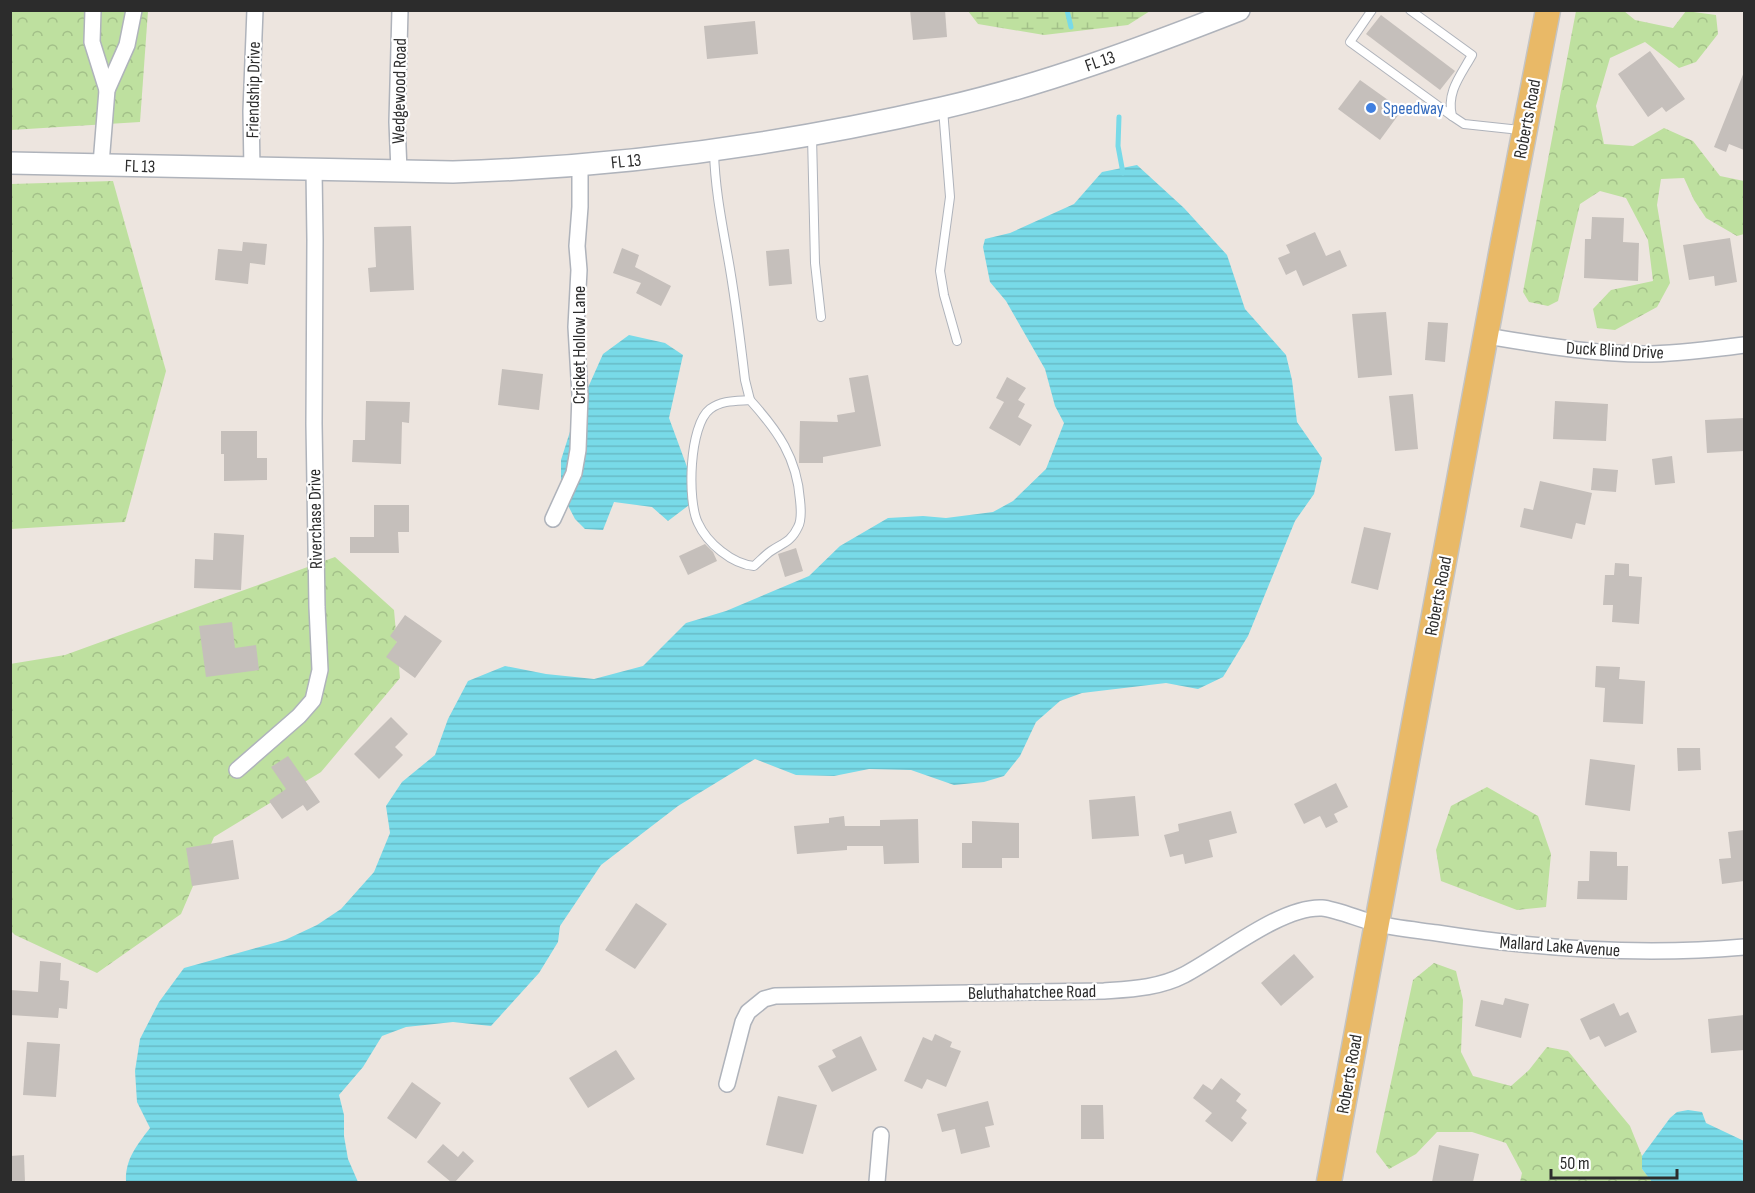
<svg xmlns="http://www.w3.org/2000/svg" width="1755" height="1193" font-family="'Sofia Sans Condensed',sans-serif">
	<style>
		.forest { fill: url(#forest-crowns) }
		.wetland { fill: url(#wetland-marsh) }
		.water { fill: url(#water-rules) }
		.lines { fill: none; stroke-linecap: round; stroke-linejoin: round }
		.stream { stroke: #78dae8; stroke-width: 5 }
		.building { fill: #c5bfbb }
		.service-casing { stroke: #afb3bb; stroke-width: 10 }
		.minor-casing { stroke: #afb3bb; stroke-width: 18 }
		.secondary-casing { stroke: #afb3bb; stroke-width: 24 }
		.primary-casing { stroke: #c4c4c4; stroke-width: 27 }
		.service { stroke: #fff; stroke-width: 8 }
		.minor { stroke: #fff; stroke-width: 15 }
		.secondary { stroke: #fff; stroke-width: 21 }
		.primary { stroke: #e9b967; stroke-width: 24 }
		.shop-dot { fill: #3f7fe0; stroke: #fff; stroke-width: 2 }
		.labels { text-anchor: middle; stroke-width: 4.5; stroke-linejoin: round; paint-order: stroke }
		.street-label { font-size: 18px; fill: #2c2c2c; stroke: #fff }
		.shop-label { font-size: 18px; fill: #366cbe; stroke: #fff; text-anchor: start }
	</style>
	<defs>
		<pattern id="forest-crowns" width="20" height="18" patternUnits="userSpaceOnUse" patternTransform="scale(1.5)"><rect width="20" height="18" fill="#bee09f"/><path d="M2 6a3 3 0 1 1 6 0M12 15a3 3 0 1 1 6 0" fill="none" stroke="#a3c089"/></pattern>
		<pattern id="wetland-marsh" width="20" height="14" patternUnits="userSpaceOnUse" patternTransform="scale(1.5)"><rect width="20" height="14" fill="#bee09f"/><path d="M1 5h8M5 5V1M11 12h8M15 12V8" fill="none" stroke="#a3c089"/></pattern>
		<pattern id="water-rules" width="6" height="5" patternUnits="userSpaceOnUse" patternTransform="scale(1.5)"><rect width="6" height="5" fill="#78dae8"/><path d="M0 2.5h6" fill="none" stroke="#68bbc7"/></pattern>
	</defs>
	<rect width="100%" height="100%" fill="#ede5df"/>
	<g class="forest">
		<polygon points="11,11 148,11 140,122 11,130"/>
		<polygon points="1576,11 1624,11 1635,20 1673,28 1686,11 1716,15 1718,34 1696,62 1679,68 1645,42 1610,58 1596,106 1604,144 1633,146 1664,128 1693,141 1720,176 1744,181 1744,234 1737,236 1706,218 1694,200 1684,178 1661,179 1657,205 1670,283 1657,307 1615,330 1597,328 1593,309 1611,290 1653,281 1648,240 1626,198 1600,191 1580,204 1558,301 1548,306 1529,302 1523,292"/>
		<polygon points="113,181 166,371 125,522 11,529 11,184"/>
		<polygon points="335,557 394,610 400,678 321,772 214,837 181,914 97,973 15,935 11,931 10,664 65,655"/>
		<polygon points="1487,787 1538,816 1551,854 1546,907 1517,910 1441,881 1436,850 1451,806"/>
		<polygon points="1434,963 1456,971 1463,1000 1461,1052 1473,1076 1511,1086 1529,1070 1547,1047 1568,1051 1630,1126 1642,1156 1642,1169 1652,1182 1520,1182 1522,1173 1506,1143 1472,1132 1437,1132 1416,1154 1389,1169 1376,1152 1413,980"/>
	</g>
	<polygon class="wetland" points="968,11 1150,11 1128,25 1044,35 978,24"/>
	<g class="water">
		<path d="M1137 165 1184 208 1227 255 1245 309 1286 355 1292 380 1297 422 1322 458 1314 494 1295 521 1248 636 1223 677 1198 689 1166 683 1082 693 1060 701 1036 722 1020 756 1004 776 984 782 954 785 911 770 869 769 834 776 796 775 755 759 678 806 601 865 560 926 558 942 539 973 491 1026 453 1022 406 1027 382 1036 363 1067 339 1095 344 1115V1136L348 1159 358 1182H126C125 1160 136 1146 150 1128L137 1102 135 1071 140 1039 159 1002 184 968 285 940 317 925 341 909 374 872 390 833 386 806 402 782 435 755 448 719 468 681 505 666 546 674 594 679 643 666 686 623 726 611 809 576 840 546 888 518 923 516 946 518 993 512 1013 501 1046 469 1064 423 1055 406 1045 369 1006 301 990 282 983 247 985 239 1010 233 1074 204 1102 172Z"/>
		<polygon points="629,335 665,343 683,355 669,418 690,475 697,499 668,521 652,507 614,502 603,530 585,529 575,519 561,492 561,460 574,419 603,354"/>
		<polygon points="1688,1110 1702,1112 1706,1123 1744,1141 1744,1182 1652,1182 1642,1169 1642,1156 1670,1118 1677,1112"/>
	</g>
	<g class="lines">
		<g class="stream">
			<polyline points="1067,10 1071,27"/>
			<polyline points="1119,117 1118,146 1123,173"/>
		</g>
	</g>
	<g class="building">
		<polygon points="910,10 945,10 947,37 913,40"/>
		<polygon points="1381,15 1455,71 1440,90 1366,34"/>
		<polygon points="755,21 758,54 707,59 704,26"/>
		<polygon points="1650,51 1685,99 1666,112 1662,107 1648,117 1618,74"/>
		<polygon points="1744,72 1744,150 1729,144 1726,152 1714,147"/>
		<polygon points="1360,80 1402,110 1380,140 1338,109"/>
		<polygon points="1592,217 1624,218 1623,242 1639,243 1638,281 1584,278 1585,239 1591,239"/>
		<polygon points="411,226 414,290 370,292 368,268 376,267 374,227"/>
		<polygon points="1315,232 1326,256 1340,250 1347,266 1303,286 1296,270 1286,275 1278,258 1290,253 1286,245"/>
		<polygon points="1730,238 1737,282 1715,286 1714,276 1689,280 1683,245"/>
		<polygon points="243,242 267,244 265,265 250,263 248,284 215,280 218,249 242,251"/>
		<polygon points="622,248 639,255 635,267 671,286 661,306 636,293 641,283 613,273"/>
		<polygon points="789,249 792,284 769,286 766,251"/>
		<polygon points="1386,312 1392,375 1358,378 1352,314"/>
		<polygon points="1428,322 1448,323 1445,362 1425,360"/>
		<polygon points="502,369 543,374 539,410 498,405"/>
		<polygon points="868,375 881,446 823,457 823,463 799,463 800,421 838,422 837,415 855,412 849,378"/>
		<polygon points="1007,377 1026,388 1018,400 1025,404 1018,417 1032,425 1020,446 989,428 1004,402 996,398"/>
		<polygon points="1413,394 1418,449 1395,451 1389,396"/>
		<polygon points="366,401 410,402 409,423 402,422 401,464 352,462 353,440 365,440"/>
		<polygon points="1555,401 1608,404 1606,441 1553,439"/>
		<polygon points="1744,418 1744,451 1707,453 1705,420"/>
		<polygon points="221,431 257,431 257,458 267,458 267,480 224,481 224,454 221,454"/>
		<polygon points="1672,456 1675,483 1655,485 1652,459"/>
		<polygon points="1593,468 1618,470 1616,492 1591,490"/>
		<polygon points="1540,481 1592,493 1585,525 1576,523 1572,539 1520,527 1524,508 1533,510"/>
		<polygon points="374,505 409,505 409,532 398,532 399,553 350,553 350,537 374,537"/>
		<polygon points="1364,527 1391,533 1378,590 1351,583"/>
		<polygon points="214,533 244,535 241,590 194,588 195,559 213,560"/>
		<polygon points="705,544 713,552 717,561 688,575 679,556"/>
		<polygon points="796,548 803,571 785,577 778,554"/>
		<polygon points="1615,563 1629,564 1629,576 1642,577 1639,624 1612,622 1613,605 1603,605 1605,575 1614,575"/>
		<polygon points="405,615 442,641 415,678 386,657 397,642 390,636"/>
		<polygon points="232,622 235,648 256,645 259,670 206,677 199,626"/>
		<polygon points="1596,666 1620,667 1619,679 1645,681 1643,724 1603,722 1605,688 1595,687"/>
		<polygon points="391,717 408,734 395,747 403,755 379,779 354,754"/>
		<polygon points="1677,748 1700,748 1701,770 1678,771"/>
		<polygon points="288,756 320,802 307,811 303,805 282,819 269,801 286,789 271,767"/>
		<polygon points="1590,759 1635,765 1630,811 1585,805"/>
		<polygon points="1336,783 1348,807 1334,814 1338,822 1326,828 1320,816 1304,824 1294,804"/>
		<polygon points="1135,796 1139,836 1092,839 1089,800"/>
		<polygon points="1231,811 1237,833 1209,840 1213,857 1185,864 1183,854 1170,857 1164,835 1179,831 1178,824"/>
		<polygon points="844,816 845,826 880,826 880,820 918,819 919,863 884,864 883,846 847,846 847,850 797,854 794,826 829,823 829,818"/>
		<polygon points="972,821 1019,823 1019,858 1002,858 1002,868 962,868 962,843 972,843"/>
		<polygon points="1744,830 1744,881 1722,884 1719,859 1731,858 1728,832"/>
		<polygon points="233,840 239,879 192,886 186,848"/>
		<polygon points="1590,851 1617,852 1617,866 1628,866 1627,900 1577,899 1578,881 1589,881"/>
		<polygon points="636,903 667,924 635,969 605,950"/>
		<polygon points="1294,954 1314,977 1281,1006 1261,983"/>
		<polygon points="40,961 61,963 60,980 69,981 67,1009 59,1008 58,1018 10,1015 10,990 38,992"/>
		<polygon points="1505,998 1529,1004 1521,1038 1475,1026 1481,1000 1503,1005"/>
		<polygon points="1614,1003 1620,1016 1628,1012 1637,1032 1605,1047 1599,1036 1590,1040 1580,1019"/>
		<polygon points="1744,1015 1744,1050 1711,1053 1708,1019"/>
		<polygon points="935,1034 952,1042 950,1047 961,1051 946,1087 927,1079 922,1089 904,1081 923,1037 932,1041"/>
		<polygon points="861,1036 877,1070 832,1092 818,1066 836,1057 832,1050"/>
		<polygon points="27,1042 60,1044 56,1097 23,1095"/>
		<polygon points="616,1050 635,1079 588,1108 569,1078"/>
		<polygon points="1221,1078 1241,1094 1236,1101 1247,1110 1241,1118 1247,1123 1232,1142 1205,1121 1212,1113 1193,1098 1203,1084 1212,1090"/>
		<polygon points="412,1082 441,1103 416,1139 387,1118"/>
		<polygon points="778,1096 817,1105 803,1154 766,1145"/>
		<polygon points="988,1101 994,1125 985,1127 990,1147 961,1154 955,1129 942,1132 937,1114"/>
		<polygon points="1081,1105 1103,1105 1104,1139 1081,1139"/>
		<polygon points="443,1144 458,1157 463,1151 474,1161 455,1182 451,1182 427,1162"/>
		<polygon points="1439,1145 1479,1154 1473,1182 1432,1182"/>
		<polygon points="24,1155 25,1182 10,1182 10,1156"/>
	</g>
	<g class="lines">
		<defs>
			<g id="service">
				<polyline points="1372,10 1350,42 1452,116"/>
				<path d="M1410 10 1472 55C1461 75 1446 92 1452 116L1464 124 1520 130"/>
				<polyline points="943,109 950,197 940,271 944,295 957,341"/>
				<polyline points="812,136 815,263 821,317"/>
				<path d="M714 152C715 187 721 218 727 252 735 295 740 337 745 380L750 400"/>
				<path d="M750 400C778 431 797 458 800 500 801 509 802 520 798 527 791 542 783 543 771 551 765 555 760 561 754 566 732 564 707 543 698 523 687 501 689 425 710 409 722 400 736 401 750 400Z"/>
			</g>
			<g id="minor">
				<polyline points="93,10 92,42 107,90"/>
				<polyline points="101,164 107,90 127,45 134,10"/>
				<polyline points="252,169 251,111 255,10"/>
				<polyline points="399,171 397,122 400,10"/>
				<path d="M1487 336C1541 345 1597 355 1652 354 1683 353 1714 349 1744 345"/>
				<polyline points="553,519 574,473 578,450 580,395 576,327 579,270 577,246 580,207 580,165"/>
				<polyline points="237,770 299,716 313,700 320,670 317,607 314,424 315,240 314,170"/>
				<path d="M727 1084 743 1022 748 1012 764 999 775 996 1104 991C1131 989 1159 988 1184 975 1221 956 1281 906 1322 908 1335 909 1359 919 1374 923 1394 928 1416 930 1437 933 1538 949 1642 956 1744 947"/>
				<polyline points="877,1182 881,1135"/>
			</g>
			<path id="secondary" d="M10 163 453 172C618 167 781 145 942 108 1043 85 1142 48 1239 10"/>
			<polyline id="primary" points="1329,1182 1502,248 1548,10"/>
		</defs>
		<use href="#service" class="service-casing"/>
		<use href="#minor" class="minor-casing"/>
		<use href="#secondary" class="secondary-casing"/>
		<use href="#primary" class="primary-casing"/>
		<use href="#service" class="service"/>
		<use href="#minor" class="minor"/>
		<use href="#secondary" class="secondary"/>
		<use href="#primary" class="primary"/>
	</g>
	<circle class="shop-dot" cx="1371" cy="108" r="6"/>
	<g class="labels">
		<g class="street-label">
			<text transform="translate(1100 61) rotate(-19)" y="6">FL 13</text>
			<text transform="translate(253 90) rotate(-89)" y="6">Friendship Drive</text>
			<text transform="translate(399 91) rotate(-89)" y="6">Wedgewood Road</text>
			<text transform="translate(1527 119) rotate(-79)" y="6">Roberts Road</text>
			<text transform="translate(626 161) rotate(-6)" y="6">FL 13</text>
			<text transform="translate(140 166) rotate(2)" y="6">FL 13</text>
			<text transform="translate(579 345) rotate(-90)" y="6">Cricket Hollow Lane</text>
			<text transform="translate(1615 350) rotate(3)" y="6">Duck Blind Drive</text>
			<text transform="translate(315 519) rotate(-91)" y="6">Riverchase Drive</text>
			<text transform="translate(1438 596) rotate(-79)" y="6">Roberts Road</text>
			<text transform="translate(1560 946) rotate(4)" y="6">Mallard Lake Avenue</text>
			<text transform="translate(1032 992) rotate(-1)" y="6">Beluthahatchee Road</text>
			<text transform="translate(1349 1074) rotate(-80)" y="6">Roberts Road</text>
		</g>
		<g class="shop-label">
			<text x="1383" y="114">Speedway</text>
		</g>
	</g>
	<rect width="1755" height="1193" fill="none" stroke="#2c2c2c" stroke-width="24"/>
	<path d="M1551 1169v9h126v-9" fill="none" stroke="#2c2c2c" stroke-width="3"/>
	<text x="1560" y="1169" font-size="18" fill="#2c2c2c" stroke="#ffffff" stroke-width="4.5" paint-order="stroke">50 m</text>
</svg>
